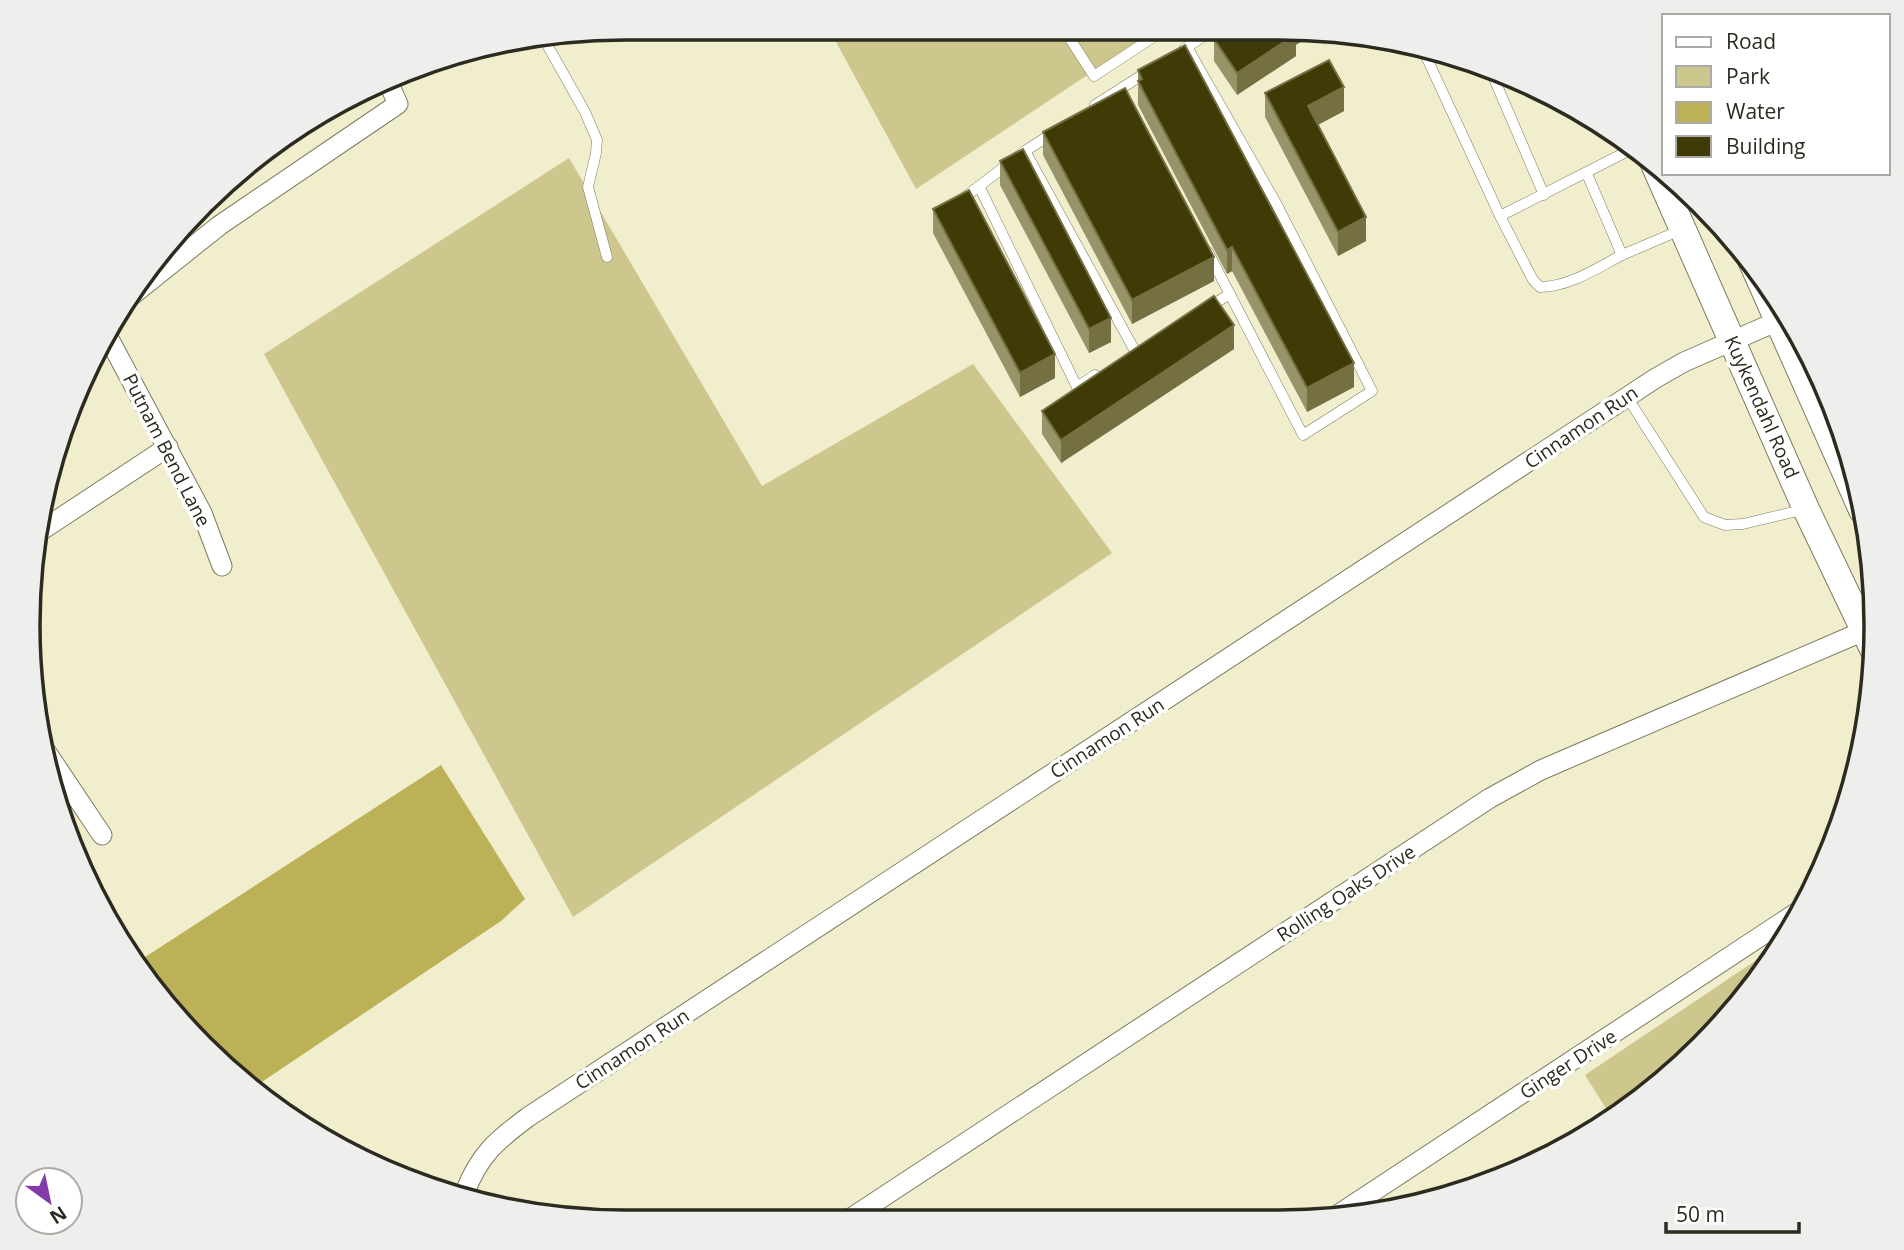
<svg xmlns="http://www.w3.org/2000/svg" width="1904" height="1250" font-family="'Open Sans',sans-serif">
	<style>
		.green { fill: #cec78d }
		.water { fill: #bdb158 }
		.lines { fill: none; stroke-linecap: round; stroke-linejoin: round }
		.service-casing { stroke: #7e7b5e; stroke-width: 11 }
		.minor-casing { stroke: #7e7b5e; stroke-width: 21 }
		.secondary-casing { stroke: #7e7b5e; stroke-width: 28 }
		.service { stroke: #fff; stroke-width: 10 }
		.minor { stroke: #fff; stroke-width: 19 }
		.secondary { stroke: #fff; stroke-width: 26 }
		.wall { fill: #98946a }
		.shaded-wall { fill: #757042 }
		.building { fill: #403a06; stroke: #757042; stroke-width: 2 }
		.labels { text-anchor: middle; stroke-width: 7; stroke-linejoin: round; paint-order: stroke }
		.street-label { font-size: 19px; fill: #2d2b1f; stroke: #fff }
		.rim { fill: none; stroke: #2d2b1f; stroke-width: 3.5 }
	</style>
	<rect width="100%" height="100%" fill="#f1eece"/>
	<g class="green">
		<polygon points="829,29 1152,32 916,189"/>
		<polygon points="569,158 762,486 973,364 1112,553 573,917 264,354"/>
		<polygon points="1782,943 1728,1019 1642,1099 1612,1118 1585,1075"/>
	</g>
	<polygon class="water" points="441,765 525,899 501,921 253,1088 231,1074 139,961"/>
	<g class="lines">
		<defs>
			<g id="service">
				<polyline points="1065,31 1094,76 1161,32"/>
				<polyline points="545,41 585,112 597,140 596,153 588,187 607,257"/>
				<polyline points="1187,47 1276,203 1372,391 1303,435 1208,252"/>
				<polyline points="1184,49 1210,32"/>
				<polyline points="1425,54 1500,216 1632,149"/>
				<polyline points="1492,74 1544,195"/>
				<polyline points="1095,105 1147,72"/>
				<polyline points="1025,151 1135,351"/>
				<polyline points="1587,174 1622,255 1683,229"/>
				<polyline points="979,186 1077,387 1095,375"/>
				<polyline points="961,200 1025,151 1053,133"/>
				<path d="M1500 216 1533 280 1540 287C1569 287 1597 268 1622 255"/>
				<polyline points="1207,308 1230,294"/>
				<polyline points="1627,397 1704,517 1725,525 1743,524 1806,509"/>
			</g>
			<g id="minor">
				<polyline points="131,296 220,225 398,104 388,82"/>
				<polyline points="108,337 202,513 222,566"/>
				<polyline points="42,530 168,447"/>
				<polyline points="39,741 102,835"/>
				<path d="M465 1192C480 1154 496 1141 528 1117L1656 378 1684 362 1778 321"/>
				<polyline points="851,1218 1490,798 1541,770 1873,627"/>
				<polyline points="1333,1218 1802,909"/>
			</g>
			<g id="secondary">
				<polyline points="1654,164 1806,509 1873,649"/>
				<polyline points="1751,260 1862,510"/>
			</g>
		</defs>
		<use href="#service" class="service-casing"/>
		<use href="#minor" class="minor-casing"/>
		<use href="#secondary" class="secondary-casing"/>
		<use href="#service" class="service"/>
		<use href="#minor" class="minor"/>
		<use href="#secondary" class="secondary"/>
	</g>
	<g class="wall">
		<polygon points="1214,39 1296,45 1296,56 1237,95 1214,61"/>
		<polygon points="1138,70 1354,387 1307,412 1232,271 1227,274 1138,105"/>
		<polygon points="1265,93 1344,111 1318,125 1366,241 1338,256 1265,117"/>
		<polygon points="1043,132 1214,281 1132,324 1043,155"/>
		<polygon points="1000,161 1111,342 1089,353 1000,185"/>
		<polygon points="933,209 1055,378 1020,397 933,233"/>
		<polygon points="1234,349 1061,463 1042,434 1042,411"/>
	</g>
	<g class="shaded-wall">
		<polygon points="1290,33 1314,33 1296,45 1296,56 1237,95 1237,73"/>
		<polygon points="1344,87 1344,111 1308,130 1308,106"/>
		<polygon points="1366,217 1366,241 1338,256 1338,232"/>
		<polygon points="1232,247 1232,271 1227,274 1227,250"/>
		<polygon points="1214,257 1214,281 1132,324 1132,300"/>
		<polygon points="1111,318 1111,342 1089,353 1089,329"/>
		<polygon points="1234,325 1234,349 1061,463 1061,440"/>
		<polygon points="1055,354 1055,378 1020,397 1020,373"/>
		<polygon points="1354,363 1354,387 1307,412 1307,388"/>
	</g>
	<g class="building">
		<polygon points="1226,32 1294,33 1296,34 1237,73 1214,39"/>
		<polygon points="1185,45 1354,363 1307,388 1232,247 1227,250 1138,81 1142,79 1138,70"/>
		<polygon points="1329,60 1344,87 1308,106 1366,217 1338,232 1265,93"/>
		<polygon points="1125,88 1214,257 1132,300 1043,132"/>
		<polygon points="1023,149 1111,318 1089,329 1000,161"/>
		<polygon points="969,190 1055,354 1020,373 933,209"/>
		<polygon points="1214,296 1234,325 1061,440 1042,411"/>
	</g>
	<g class="labels">
		<g class="street-label">
			<text transform="translate(1762 407) rotate(66)" y="7">Kuykendahl Road</text>
			<text transform="translate(1581 427) rotate(-34)" y="7">Cinnamon Run</text>
			<text transform="translate(167 450) rotate(63)" y="7">Putnam Bend Lane</text>
			<text transform="translate(1107 738) rotate(-33)" y="7">Cinnamon Run</text>
			<text transform="translate(1346 893) rotate(-33)" y="7">Rolling Oaks Drive</text>
			<text transform="translate(632 1049) rotate(-33)" y="7">Cinnamon Run</text>
			<text transform="translate(1568 1064) rotate(-33)" y="7">Ginger Drive</text>
		</g>
	</g>
	<path d="M0 0H1904V1250H0ZM625 40H1279A585 585 0 0 1 1864 625V625A585 585 0 0 1 1279 1210H625A585 585 0 0 1 40 625V625A585 585 0 0 1 625 40Z" fill="#eeeeed" fill-rule="evenodd"/>
	<path class="rim" d="M625 40H1279A585 585 0 0 1 1864 625V625A585 585 0 0 1 1279 1210H625A585 585 0 0 1 40 625V625A585 585 0 0 1 625 40Z"/>
	<rect x="1662" y="14" width="228" height="161" fill="#ffffff" stroke="#abaaa5" stroke-width="2"/>
	<rect x="1676" y="37" width="35" height="10" fill="#ffffff" stroke="#abaaa5" stroke-width="2"/>
	<text x="1726" y="49" font-size="21" fill="#2d2b1f">Road</text>
	<rect x="1676" y="66" width="35" height="21" fill="#cec78d" stroke="#abaaa5" stroke-width="2"/>
	<text x="1726" y="84" font-size="21" fill="#2d2b1f">Park</text>
	<rect x="1676" y="102" width="35" height="21" fill="#bdb158" stroke="#abaaa5" stroke-width="2"/>
	<text x="1726" y="119" font-size="21" fill="#2d2b1f">Water</text>
	<rect x="1676" y="136" width="35" height="21" fill="#403a06" stroke="#abaaa5" stroke-width="2"/>
	<text x="1726" y="154" font-size="21" fill="#2d2b1f">Building</text>
	<g transform="translate(49 1201) rotate(147)"><circle r="33" fill="#ffffff" stroke="#abaaa5" stroke-width="2"/>
	<path d="M0-5L12 26L0 18L-12 26Z" fill="#853aab"/>
	<text y="-10" font-size="19" font-weight="bold" text-anchor="middle" fill="#2d2b1f">N</text>
	</g>
	<path d="M1666 1222v10h133v-10" fill="none" stroke="#2d2b1f" stroke-width="3.5"/>
	<text x="1676" y="1222" font-size="21" fill="#2d2b1f" stroke="#ffffff" stroke-width="5" paint-order="stroke">50 m</text>
</svg>
